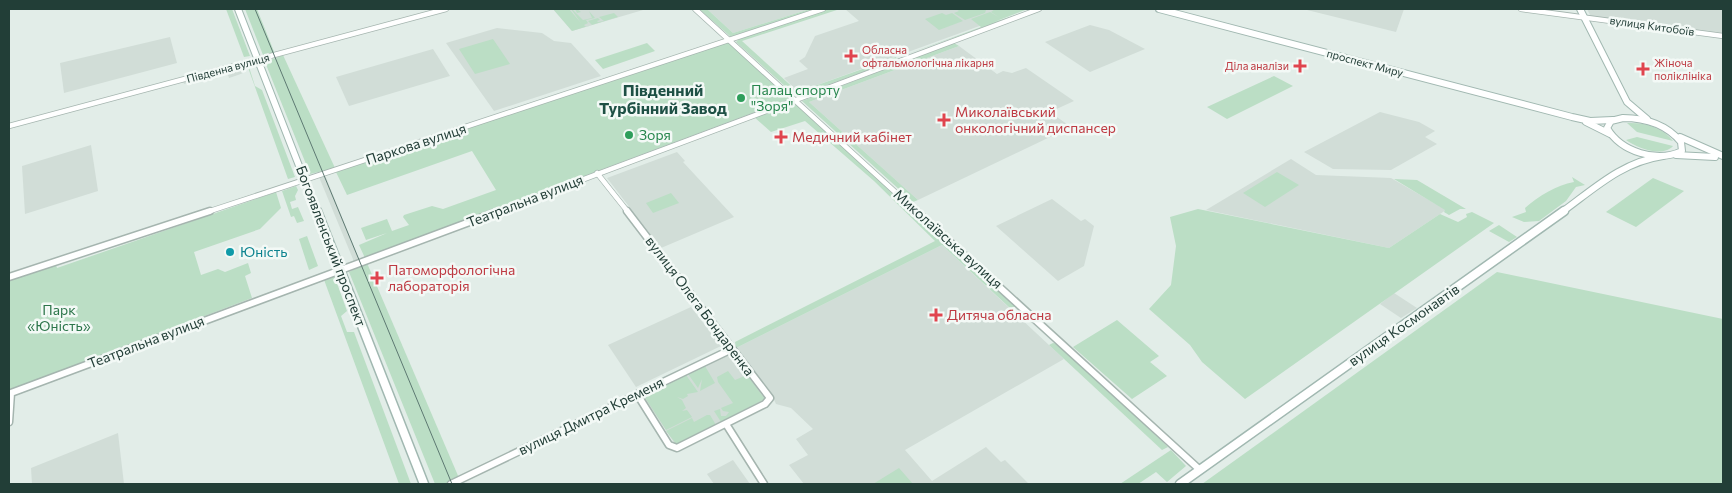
<svg xmlns="http://www.w3.org/2000/svg" width="1732" height="493" font-family="Commissioner,sans-serif">
	<style>
		.built { fill: #d1ddd7 }
		.green { fill: #bbdec5 }
		.lines { fill: none; stroke-linecap: round; stroke-linejoin: round }
		.minor-far1-casing { stroke: #a5b5af; stroke-width: 6 }
		.minor-casing { stroke: #a5b5af; stroke-width: 9 }
		.secondary-far1-casing { stroke: #a1b8b1; stroke-width: 8 }
		.secondary-casing { stroke: #a1b8b1; stroke-width: 11 }
		.minor-far1 { stroke: #fff; stroke-width: 4.5 }
		.minor { stroke: #fff; stroke-width: 6 }
		.secondary-far1 { stroke: #fff; stroke-width: 6 }
		.secondary { stroke: #fff; stroke-width: 8 }
		.tram { stroke: #5d7972; stroke-width: 1 }
		.health-dot { fill: #e0444e; stroke: #f3f9f6; stroke-width: 2 }
		.leisure-dot { fill: #2e9e5b; stroke: #f3f9f6; stroke-width: 2 }
		.culture-dot { fill: #0f9aa8; stroke: #f3f9f6; stroke-width: 2 }
		.labels { text-anchor: middle; stroke-width: 5; stroke-linejoin: round; paint-order: stroke }
		.far-street-label { font-size: 11px; fill: #223e37; stroke: #f3f9f6 }
		.far-health-label { font-size: 11px; fill: #be3a42; stroke: #f3f9f6; text-anchor: start }
		.leisure-label { font-size: 14px; fill: #27864d; stroke: #f3f9f6; text-anchor: start }
		.health-label { font-size: 14px; fill: #be3a42; stroke: #f3f9f6; text-anchor: start }
		.street-label { font-size: 14px; fill: #223e37; stroke: #f3f9f6 }
		.culture-label { font-size: 14px; fill: #0d838f; stroke: #f3f9f6; text-anchor: start }
		.park-label { font-size: 14px; fill: #2c754a; stroke: #f3f9f6 }
		.quarter-label { font-size: 16px; font-weight: bold; fill: #1e5045; stroke: #f3f9f6 }
	</style>
	<rect width="100%" height="100%" fill="#e2ede8"/>
	<g class="built">
		<polygon points="553,9 642,9 643,10 572,31"/>
		<polygon points="707,9 810,9 733,33"/>
		<polygon points="845,9 1026,9 798,92 784,78 808,69 799,61 805,57 815,36 859,21"/>
		<polygon points="1303,9 1404,9 1396,32"/>
		<polygon points="1587,9 1723,9 1723,35 1591,17"/>
		<polygon points="1090,25 1109,30 1145,49 1090,72 1045,42"/>
		<polygon points="497,28 542,33 554,41 571,43 601,76 494,111 446,43"/>
		<polygon points="170,37 177,63 64,93 60,63"/>
		<polygon points="959,46 997,74 1003,71 1012,73 1026,68 1074,101 1050,112 1071,127 918,200 809,102"/>
		<polygon points="433,49 450,76 349,106 336,77"/>
		<polygon points="241,65 243,73 238,75 229,78 228,75 224,75 223,73 184,84 183,81"/>
		<polygon points="1380,112 1419,122 1435,131 1425,137 1437,144 1391,170 1333,169 1304,152"/>
		<polygon points="91,145 98,191 25,214 22,166"/>
		<polygon points="677,152 685,161 683,162 734,217 661,248 607,178"/>
		<polygon points="1291,159 1316,175 1391,178 1446,210 1389,248 1206,210"/>
		<polygon points="325,175 359,259 453,484 446,484 319,177"/>
		<polygon points="1052,199 1081,221 1085,219 1094,226 1084,266 1058,281 996,226"/>
		<polygon points="942,245 1064,359 905,450 932,481 986,447 1001,462 1005,460 1029,484 804,484 789,465 808,455 796,439 813,429 791,408 776,404 770,391 736,348"/>
		<polygon points="1394,293 1417,308 1401,318 1380,304"/>
		<polygon points="691,307 721,346 636,387 608,345"/>
		<polygon points="731,353 766,399 677,445 675,444 643,396"/>
		<polygon points="118,433 124,484 32,484 31,468"/>
		<polygon points="733,460 750,484 714,484 707,474"/>
	</g>
	<g class="green">
		<polygon points="226,9 232,9 250,56 244,57"/>
		<polygon points="245,9 257,9 275,54 263,55"/>
		<polygon points="553,9 569,9 581,23 571,9 577,9 581,12 577,13 575,9 573,10 583,20 592,18 589,11 595,18 586,20 588,23 584,25 586,27 592,25 588,21 598,18 600,20 597,21 598,22 604,21 599,17 614,13 618,17 572,31"/>
		<polygon points="699,9 707,9 733,33 810,9 819,9 731,37"/>
		<polygon points="829,9 840,9 742,41 798,92 896,57 897,60 796,96 736,42 740,38"/>
		<polygon points="956,9 984,9 986,10 985,13 965,20 954,13 959,11"/>
		<polygon points="995,9 1028,9 994,22 1034,9 902,56 981,27 971,19 990,12 1000,18 991,12"/>
		<polygon points="942,13 946,15 952,13 963,21 939,30 925,19"/>
		<polygon points="493,39 510,64 475,74 459,49"/>
		<polygon points="647,43 655,51 603,69 595,60"/>
		<polygon points="725,43 729,43 790,99 365,258 359,245 387,233 366,240 361,228 387,219 392,231 409,225 403,217 404,215 432,206 443,209 496,190 472,151 347,195 336,172"/>
		<polygon points="954,43 959,46 809,102 918,200 913,202 802,101"/>
		<polygon points="283,55 335,168 310,174 265,62"/>
		<polygon points="252,61 254,66 249,67 255,86 262,90 295,177 288,179 246,62"/>
		<polygon points="1274,76 1293,86 1227,119 1207,107"/>
		<polygon points="789,104 797,105 1016,306 1011,309 942,245 736,348 735,342 935,241 874,181 805,121 771,132 754,117"/>
		<path d="M1627 123C1643 122 1663 127 1673 141L1637 132Z"/>
		<path d="M1637 137 1673 146C1662 158 1637 148 1626 140Z"/>
		<polygon points="1277,172 1299,185 1265,207 1243,193"/>
		<path d="M1572 177 1585 185 1576 187 1566 201 1539 221 1524 222 1512 217 1526 212 1525 208C1539 196 1556 185 1574 182Z"/>
		<polygon points="1653,178 1684,191 1636,227 1606,212"/>
		<polygon points="1394,179 1417,180 1466,209 1460,209 1449,215 1444,212 1445,210"/>
		<polygon points="296,186 298,190 295,196 296,200 290,202 292,209 298,207 304,221 297,223 294,216 291,217 282,191"/>
		<polygon points="276,192 281,208 260,229 194,252 201,275 218,269 225,272 248,263 251,273 245,276 252,298 9,390 9,280 56,265 57,268"/>
		<polygon points="671,193 679,203 653,213 646,203"/>
		<polygon points="1198,209 1389,248 1440,214 1458,222 1467,217 1466,214 1472,212 1494,223 1245,399 1202,362 1190,345 1149,309 1171,285 1176,246 1170,217"/>
		<polygon points="1499,225 1517,237 1509,242 1489,231"/>
		<polygon points="307,236 318,266 309,270 299,239"/>
		<polygon points="367,263 459,478 445,484 435,484 349,272"/>
		<polygon points="1497,272 1723,319 1723,484 1202,484"/>
		<polygon points="334,275 347,311 341,316 347,332 354,332 411,484 399,484 323,277"/>
		<polygon points="1117,320 1159,356 1150,362 1167,376 1132,399 1073,347"/>
		<polygon points="1053,343 1059,344 1168,447 1162,450 1049,345"/>
		<polygon points="705,366 715,383 700,391 702,379 698,388 688,374"/>
		<polygon points="728,371 735,380 747,375 765,399 721,422 714,411 720,409 721,416 726,416 729,412 723,411 721,408 733,403 718,382 717,377"/>
		<polygon points="686,375 698,392 687,394 688,396 683,399 677,397 682,400 686,408 682,411 687,410 692,417 666,430 644,396"/>
		<polygon points="707,415 710,415 716,425 677,445 666,431 692,418 694,422"/>
		<polygon points="1171,450 1186,466 1167,482 1156,472 1138,484 1120,484"/>
		<polygon points="899,468 913,484 873,484"/>
	</g>
	<g class="lines">
		<defs>
			<g id="minor-far1">
				<polyline points="695,9 917,212"/>
				<polyline points="1521,9 1723,36"/>
				<polyline points="9,126 446,9"/>
				<polyline points="597,173 628,212"/>
				<polyline points="207,212 823,9"/>
				<polyline points="496,212 1039,9"/>
			</g>
			<g id="minor">
				<polyline points="627,211 770,398 765,404 677,448 669,445 637,394"/>
				<polyline points="916,211 1200,470"/>
				<polyline points="9,277 210,211"/>
				<polyline points="9,422 11,393 499,211"/>
				<polyline points="726,424 764,484"/>
				<polyline points="451,484 732,349"/>
			</g>
			<g id="secondary-far1">
				<polyline points="238,9 317,212"/>
				<polyline points="1159,9 1572,117 1590,121 1613,120"/>
				<polyline points="1580,9 1627,102 1647,119"/>
				<path d="M1623 118C1646 118 1666 124 1681 142L1682 151C1657 163 1621 152 1607 128L1611 121Z"/>
				<polyline points="1586,122 1610,134"/>
				<polyline points="1680,137 1723,156"/>
				<polyline points="1676,155 1715,157"/>
				<path d="M1562 212C1595 188 1622 162 1663 156"/>
			</g>
			<g id="secondary">
				<polyline points="317,211 424,484"/>
				<polyline points="1180,484 1564,211"/>
			</g>
		</defs>
		<use href="#minor-far1" class="minor-far1-casing"/>
		<use href="#minor" class="minor-casing"/>
		<use href="#secondary-far1" class="secondary-far1-casing"/>
		<use href="#secondary" class="secondary-casing"/>
		<use href="#minor-far1" class="minor-far1"/>
		<use href="#minor" class="minor"/>
		<use href="#secondary-far1" class="secondary-far1"/>
		<use href="#secondary" class="secondary"/>
		<polyline class="tram" points="255,9 452,484"/>
	</g>
	<g class="health-dot">
		<path d="M848.5 48.5h5v5h5v5h-5v5h-5v-5h-5v-5h5z"/>
		<path d="M1297.5 58.5h5v5h5v5h-5v5h-5v-5h-5v-5h5z"/>
		<path d="M1640.5 61.5h5v5h5v5h-5v5h-5v-5h-5v-5h5z"/>
		<path d="M941.5 112.5h5v5h5v5h-5v5h-5v-5h-5v-5h5z"/>
		<path d="M778.5 129.5h5v5h5v5h-5v5h-5v-5h-5v-5h5z"/>
		<path d="M374.5 270.5h5v5h5v5h-5v5h-5v-5h-5v-5h5z"/>
		<path d="M933.5 307.5h5v5h5v5h-5v5h-5v-5h-5v-5h5z"/>
	</g>
	<g class="leisure-dot">
		<circle cx="741" cy="98" r="5"/>
		<circle cx="629" cy="135" r="5"/>
	</g>
	<circle class="culture-dot" cx="230" cy="252" r="5"/>
	<g class="labels">
		<g class="far-street-label">
			<text transform="translate(1652 26) rotate(8)" y="4">вулиця Китобоїв</text>
			<text transform="translate(1365 63) rotate(15)" y="4">проспект Миру</text>
			<text transform="translate(228 68) rotate(-15)" y="4">Південна вулиця</text>
		</g>
		<g class="far-health-label">
			<text x="862" y="54">Обласна<tspan x="862" dy="13">офтальмологічна лікарня</tspan></text>
			<text x="1654" y="67">Жіноча<tspan x="1654" dy="13">поліклініка</tspan></text>
			<text x="1289" y="70" text-anchor="end">Діла аналізи</text>
		</g>
		<g class="leisure-label">
			<text x="751" y="95">Палац спорту<tspan x="751" dy="16">"Зоря"</tspan></text>
			<text x="639" y="140">Зоря</text>
		</g>
		<g class="health-label">
			<text x="955" y="117">Миколаївський<tspan x="955" dy="16">онкологічний диспансер</tspan></text>
			<text x="792" y="142">Медичний кабінет</text>
			<text x="388" y="275">Патоморфологічна<tspan x="388" dy="16">лабораторія</tspan></text>
			<text x="947" y="320">Дитяча обласна</text>
		</g>
		<g class="street-label">
			<text transform="translate(416 144) rotate(-18)" y="5">Паркова вулиця</text>
			<text transform="translate(525 201) rotate(-21)" y="5">Театральна вулиця</text>
			<text transform="translate(948 239) rotate(42)" y="5">Миколаївська вулиця</text>
			<text transform="translate(331 246) rotate(69)" y="5">Богоявленський проспект</text>
			<text transform="translate(700 306) rotate(53)" y="5">вулиця Олега Бондаренка</text>
			<text transform="translate(1404 325) rotate(-35)" y="5">вулиця Космонавтів</text>
			<text transform="translate(146 342) rotate(-21)" y="5">Театральна вулиця</text>
			<text transform="translate(591 416) rotate(-26)" y="5">вулиця Дмитра Кременя</text>
		</g>
		<g class="culture-label">
			<text x="240" y="257">Юність</text>
		</g>
		<g class="park-label">
			<text x="59" y="315">Парк<tspan x="59" dy="16">«Юність»</tspan></text>
		</g>
		<g class="quarter-label">
			<text x="663" y="96">Південний<tspan x="663" dy="18">Турбінний Завод</tspan></text>
		</g>
	</g>
	<rect width="1732" height="493" fill="none" stroke="#223e37" stroke-width="20"/>
</svg>
